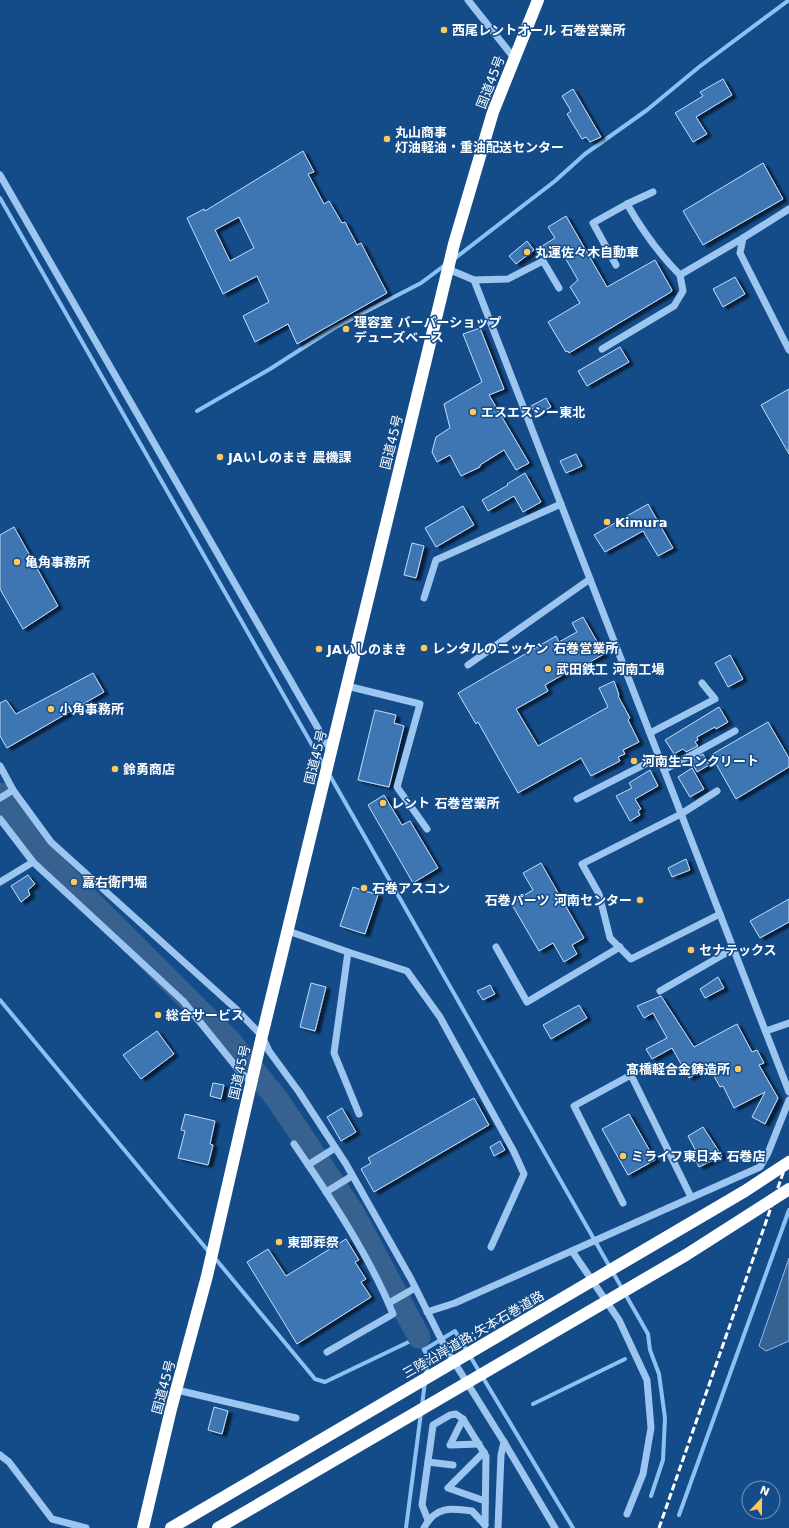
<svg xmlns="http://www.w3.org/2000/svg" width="789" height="1528" font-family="'DejaVu Sans','Noto Sans JP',sans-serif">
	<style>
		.water { fill: #37618f; stroke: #8dc0f3 }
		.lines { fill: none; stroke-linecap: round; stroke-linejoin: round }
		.stream { stroke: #8dc0f3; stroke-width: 4 }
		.river { stroke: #37618f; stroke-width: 23 }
		.building { fill: #3d76b3; stroke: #c2defb; fill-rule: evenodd; filter: url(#shadow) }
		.minor { stroke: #9cc5f0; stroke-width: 7 }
		.highway { stroke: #fff; stroke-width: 12 }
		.rail { stroke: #fff; stroke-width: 3; stroke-dasharray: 7 3; stroke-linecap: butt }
		.highway-bridge { stroke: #fff; stroke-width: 12 }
		.poi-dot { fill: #ffc95a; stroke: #144c8a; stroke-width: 1.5 }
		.labels { text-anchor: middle; stroke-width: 3; stroke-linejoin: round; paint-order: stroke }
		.poi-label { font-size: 13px; font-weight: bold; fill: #fff; stroke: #144c8a; text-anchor: start }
		.street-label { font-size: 13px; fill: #fff; stroke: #144c8a }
	</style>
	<defs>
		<filter id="shadow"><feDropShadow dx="4.5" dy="2.5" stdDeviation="1" flood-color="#0009"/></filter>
	</defs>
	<rect width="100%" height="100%" fill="#144c8a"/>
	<polygon class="water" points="789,1258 789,1341 766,1351 759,1346"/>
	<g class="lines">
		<g class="stream">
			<polyline points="0,198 324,766"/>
			<polyline points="454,259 555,181 585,154 647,110 699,67 789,0"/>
			<polyline points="197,411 270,369 334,328 421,283 445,265"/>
			<polyline points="329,774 648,1334 650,1350 659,1374 665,1418 663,1460 651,1496"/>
			<polyline points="0,1000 209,1252"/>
			<polyline points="214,1257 315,1379 325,1382 419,1337 428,1359 426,1375"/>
			<polyline points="424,1350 455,1331 573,1528"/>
			<polyline points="533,1404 625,1359"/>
			<polyline points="679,1515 789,1210"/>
			<polyline points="406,1528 425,1382"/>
		</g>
		<polyline class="river" points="0,794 41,852 230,1041 277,1099 354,1214 419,1337"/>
	</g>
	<g class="building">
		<polygon points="723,79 732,95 696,117 707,134 693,142 675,113 703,96 700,92"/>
		<polygon points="573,89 601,137 590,142 586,137 582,139 567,114 571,111 562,96"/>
		<path d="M303 151 314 172 308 174 324 204 329 201 342 223 345 222 357 245 361 243 387 293 297 344 288 324 255 342 243 316 269 302 257 276 223 294 187 218 204 209 205 211ZM239 217 254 248 230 261 215 230Z"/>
		<polygon points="763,163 783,199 703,245 683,211"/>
		<polygon points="566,216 607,287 655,260 672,290 671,292 569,353 568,351 566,352 548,322 580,303 570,287 578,280 560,249 548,256 542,246 555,238 548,227"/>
		<polygon points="527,241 534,250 516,264 509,256"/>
		<polygon points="735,277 745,294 723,307 713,289"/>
		<polygon points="480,328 504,389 489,395 529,463 516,470 504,450 480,465 480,467 461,476 450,455 437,462 432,452 436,437 450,428 444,404 482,382 463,334"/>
		<polygon points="620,347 629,362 587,386 578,371"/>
		<polygon points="789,389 789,454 761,405"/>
		<polygon points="546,398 551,407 536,415 531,406"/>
		<polygon points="576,454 582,466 566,473 560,461"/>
		<polygon points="525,473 541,502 523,512 514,496 488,511 482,500 508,485 507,484"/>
		<polygon points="648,504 673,548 658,556 643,531 605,552 594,535"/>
		<polygon points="463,506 474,525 436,547 425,528"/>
		<polygon points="14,527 58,606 23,629 0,589 0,535"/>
		<polygon points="412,543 424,546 416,578 404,575"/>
		<polygon points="583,617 604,654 581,667 580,665 545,685 548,691 516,709 538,746 608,707 599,688 614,681 619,695 618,696 630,718 628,720 639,742 623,750 625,754 618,757 620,761 591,776 581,758 518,793 478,722 476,724 458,693 556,636 559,642 577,632 572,623"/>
		<polygon points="730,655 743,679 728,687 715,663"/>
		<polygon points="93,673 104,692 7,748 0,736 0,703 6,700 16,714"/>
		<polygon points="719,707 728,722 716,729 715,727 697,737 698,740 695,742 698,746 686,752 683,749 674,754 665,740"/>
		<polygon points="375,710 396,715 394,723 404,726 389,787 358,780"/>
		<polygon points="768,722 789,758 789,767 736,799 711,755"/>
		<polygon points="703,754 709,765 697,772 691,761"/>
		<polygon points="692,768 704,789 690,797 678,777"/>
		<polygon points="650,770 658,786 635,799 641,809 638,811 640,815 630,821 616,796 632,788 629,783"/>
		<polygon points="384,795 402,825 410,821 438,868 413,883 368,805"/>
		<polygon points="686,859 690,870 672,877 668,868"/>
		<polygon points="541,863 584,938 572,945 577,954 564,962 553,943 539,951 511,903 533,890 523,873"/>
		<polygon points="28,875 35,884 28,890 30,895 21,902 11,886"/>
		<polygon points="353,887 378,895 365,934 340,926"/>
		<polygon points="789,899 789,922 760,938 750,921"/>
		<polygon points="718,977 724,988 705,998 700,989"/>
		<polygon points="311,983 326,987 315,1031 300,1027"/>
		<polygon points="490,985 495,994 483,1000 477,991"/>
		<polygon points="661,996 694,1047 737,1024 752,1052 757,1050 764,1063 759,1065 778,1098 765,1124 752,1117 765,1092 734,1108 723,1086 720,1087 709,1067 689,1078 672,1048 652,1059 646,1049 667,1038 653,1013 644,1018 637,1006"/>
		<polygon points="579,1005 587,1018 551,1039 543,1025"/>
		<polygon points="157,1031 174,1054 141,1079 123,1055"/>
		<polygon points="213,1083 224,1085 221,1099 210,1096"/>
		<polygon points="474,1098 489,1125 374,1192 361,1169 371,1163 368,1158"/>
		<polygon points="342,1108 356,1132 341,1141 327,1117"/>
		<polygon points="185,1114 215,1121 210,1144 213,1145 208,1165 178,1158 185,1131 181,1130"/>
		<polygon points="629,1114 655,1160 628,1175 602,1129"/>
		<polygon points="703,1127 722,1156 699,1167 695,1159 699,1157 688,1136"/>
		<polygon points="500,1141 505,1150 494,1156 490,1147"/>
		<polygon points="346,1239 359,1260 355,1262 366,1279 361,1282 371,1297 297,1344 247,1262 268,1249 286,1276"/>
		<polygon points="214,1407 228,1411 222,1434 208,1430"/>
	</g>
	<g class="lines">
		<g class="minor">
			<polyline points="468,0 514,58"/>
			<polyline points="0,175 331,751"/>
			<path d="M653 192 627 204C642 230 658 253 680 275"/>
			<polyline points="789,209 743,238 740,253 789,350"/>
			<polyline points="616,265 593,223 627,204"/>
			<polyline points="448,269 474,280 789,1092"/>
			<polyline points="474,280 508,279 543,261 559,288"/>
			<polyline points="602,349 674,306 683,291 680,275 743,238"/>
			<polyline points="424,598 436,560 561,504"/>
			<polyline points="468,665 590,579"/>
			<polyline points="347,686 420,704 397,787 427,829"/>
			<polyline points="650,733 715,699 702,683"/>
			<polyline points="0,766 13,790 51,842 236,1009 262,1036 269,1051 299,1092 346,1164 411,1279 446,1349 504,1442 555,1528"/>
			<polyline points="664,770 735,731"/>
			<polyline points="717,791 681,814 582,864 599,894 610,938 631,959 720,914"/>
			<polyline points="0,798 13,790"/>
			<polyline points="577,799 659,757"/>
			<polyline points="0,819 33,862 183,1001 242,1074 252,1082"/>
			<polyline points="0,882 33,862"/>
			<polyline points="288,931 348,952 334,1053 359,1114"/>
			<polyline points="496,947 527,1002 620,947"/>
			<polyline points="348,952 407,971 440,1017 514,1152 524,1174 491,1247"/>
			<polyline points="660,991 733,949"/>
			<polyline points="766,1031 789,1023"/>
			<path d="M294 1144C329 1195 370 1257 393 1314L327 1352"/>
			<polyline points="308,1165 335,1148"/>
			<polyline points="326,1192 352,1176"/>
			<polyline points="623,1203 574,1106 631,1075 691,1197"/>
			<polyline points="572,1251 619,1320 647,1380 651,1428 643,1474 627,1514"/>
			<polyline points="389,1303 415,1288"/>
			<polyline points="427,1312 455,1303 760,1167 768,1153 789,1100"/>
			<polyline points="177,1390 296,1418"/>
			<polyline points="463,1419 450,1445 479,1444"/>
			<polyline points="484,1452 448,1488 485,1501"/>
			<polyline points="0,1455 9,1462 52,1519 86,1528"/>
			<polyline points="428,1462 453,1465"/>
			<polyline points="428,1520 422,1505 433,1425 450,1415 456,1414 463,1419 486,1456 485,1525"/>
			<path d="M424 1528C435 1506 451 1508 472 1511L485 1525"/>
			<polyline points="498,1528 501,1455 504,1442"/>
		</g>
		<polyline class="highway" points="143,1528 171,1409 207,1276 262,1036 454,244 493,112 538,0"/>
		<polyline class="rail" points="659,1528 789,1156"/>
		<g class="highway-bridge">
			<polyline points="171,1528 745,1191 789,1162"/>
			<polyline points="218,1528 686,1255 789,1189"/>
		</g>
	</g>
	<g class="poi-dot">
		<circle cx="444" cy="30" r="4"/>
		<circle cx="387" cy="139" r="4"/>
		<circle cx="527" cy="252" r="4"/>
		<circle cx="346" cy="329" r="4"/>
		<circle cx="473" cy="412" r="4"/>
		<circle cx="220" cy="457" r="4"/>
		<circle cx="607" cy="522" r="4"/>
		<circle cx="17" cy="562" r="4"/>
		<circle cx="424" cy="648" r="4"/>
		<circle cx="319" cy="649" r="4"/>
		<circle cx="548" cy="669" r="4"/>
		<circle cx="51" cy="709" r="4"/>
		<circle cx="634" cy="761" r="4"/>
		<circle cx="115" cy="769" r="4"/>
		<circle cx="383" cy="803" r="4"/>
		<circle cx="74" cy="882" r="4"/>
		<circle cx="364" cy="888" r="4"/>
		<circle cx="640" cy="900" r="4"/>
		<circle cx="691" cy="950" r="4"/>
		<circle cx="158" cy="1015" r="4"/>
		<circle cx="738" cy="1069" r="4"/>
		<circle cx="623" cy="1156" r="4"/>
		<circle cx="279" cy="1242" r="4"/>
	</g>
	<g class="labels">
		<g class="poi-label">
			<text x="452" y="35">西尾レントオール 石巻営業所</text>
			<text x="395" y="137">丸山商事<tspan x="395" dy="15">灯油軽油・重油配送センター</tspan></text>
			<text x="535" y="257">丸運佐々木自動車</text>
			<text x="354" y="327">理容室 バーバーショップ<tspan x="354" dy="15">デューズベース</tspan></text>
			<text x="481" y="417">エスエスシー東北</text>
			<text x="228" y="462">JAいしのまき 農機課</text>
			<text x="615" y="527">Kimura</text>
			<text x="25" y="567">亀角事務所</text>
			<text x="432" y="653">レンタルのニッケン 石巻営業所</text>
			<text x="327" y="654">JAいしのまき</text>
			<text x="556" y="674">武田鉄工 河南工場</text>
			<text x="59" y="714">小角事務所</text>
			<text x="642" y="766">河南生コンクリート</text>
			<text x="123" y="774">鈴勇商店</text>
			<text x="391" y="808">レント 石巻営業所</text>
			<text x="82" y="887">嘉右衛門堀</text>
			<text x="372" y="893">石巻アスコン</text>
			<text x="632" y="905" text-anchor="end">石巻パーツ 河南センター</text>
			<text x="699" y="955">セナテックス</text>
			<text x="166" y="1020">総合サービス</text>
			<text x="730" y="1074" text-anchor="end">髙橋軽合金鋳造所</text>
			<text x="631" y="1161">ミライフ東日本 石巻店</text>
			<text x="287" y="1247">東部葬祭</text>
		</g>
		<g class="street-label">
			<text transform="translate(490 82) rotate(-69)" y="5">国道45号</text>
			<text transform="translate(391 442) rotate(-76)" y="5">国道45号</text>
			<text transform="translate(315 757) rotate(-76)" y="5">国道45号</text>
			<text transform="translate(239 1072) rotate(-77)" y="5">国道45号</text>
			<text transform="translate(473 1334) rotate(-30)" y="5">三陸沿岸道路;矢本石巻道路</text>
			<text transform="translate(163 1387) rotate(-75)" y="5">国道45号</text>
		</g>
	</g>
	<g transform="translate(761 1500) rotate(22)"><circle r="19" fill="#144c8a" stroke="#7294b9"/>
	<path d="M0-3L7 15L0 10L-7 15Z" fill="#ffc95a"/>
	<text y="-6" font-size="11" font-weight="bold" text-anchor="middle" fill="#ffffff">N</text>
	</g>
</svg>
